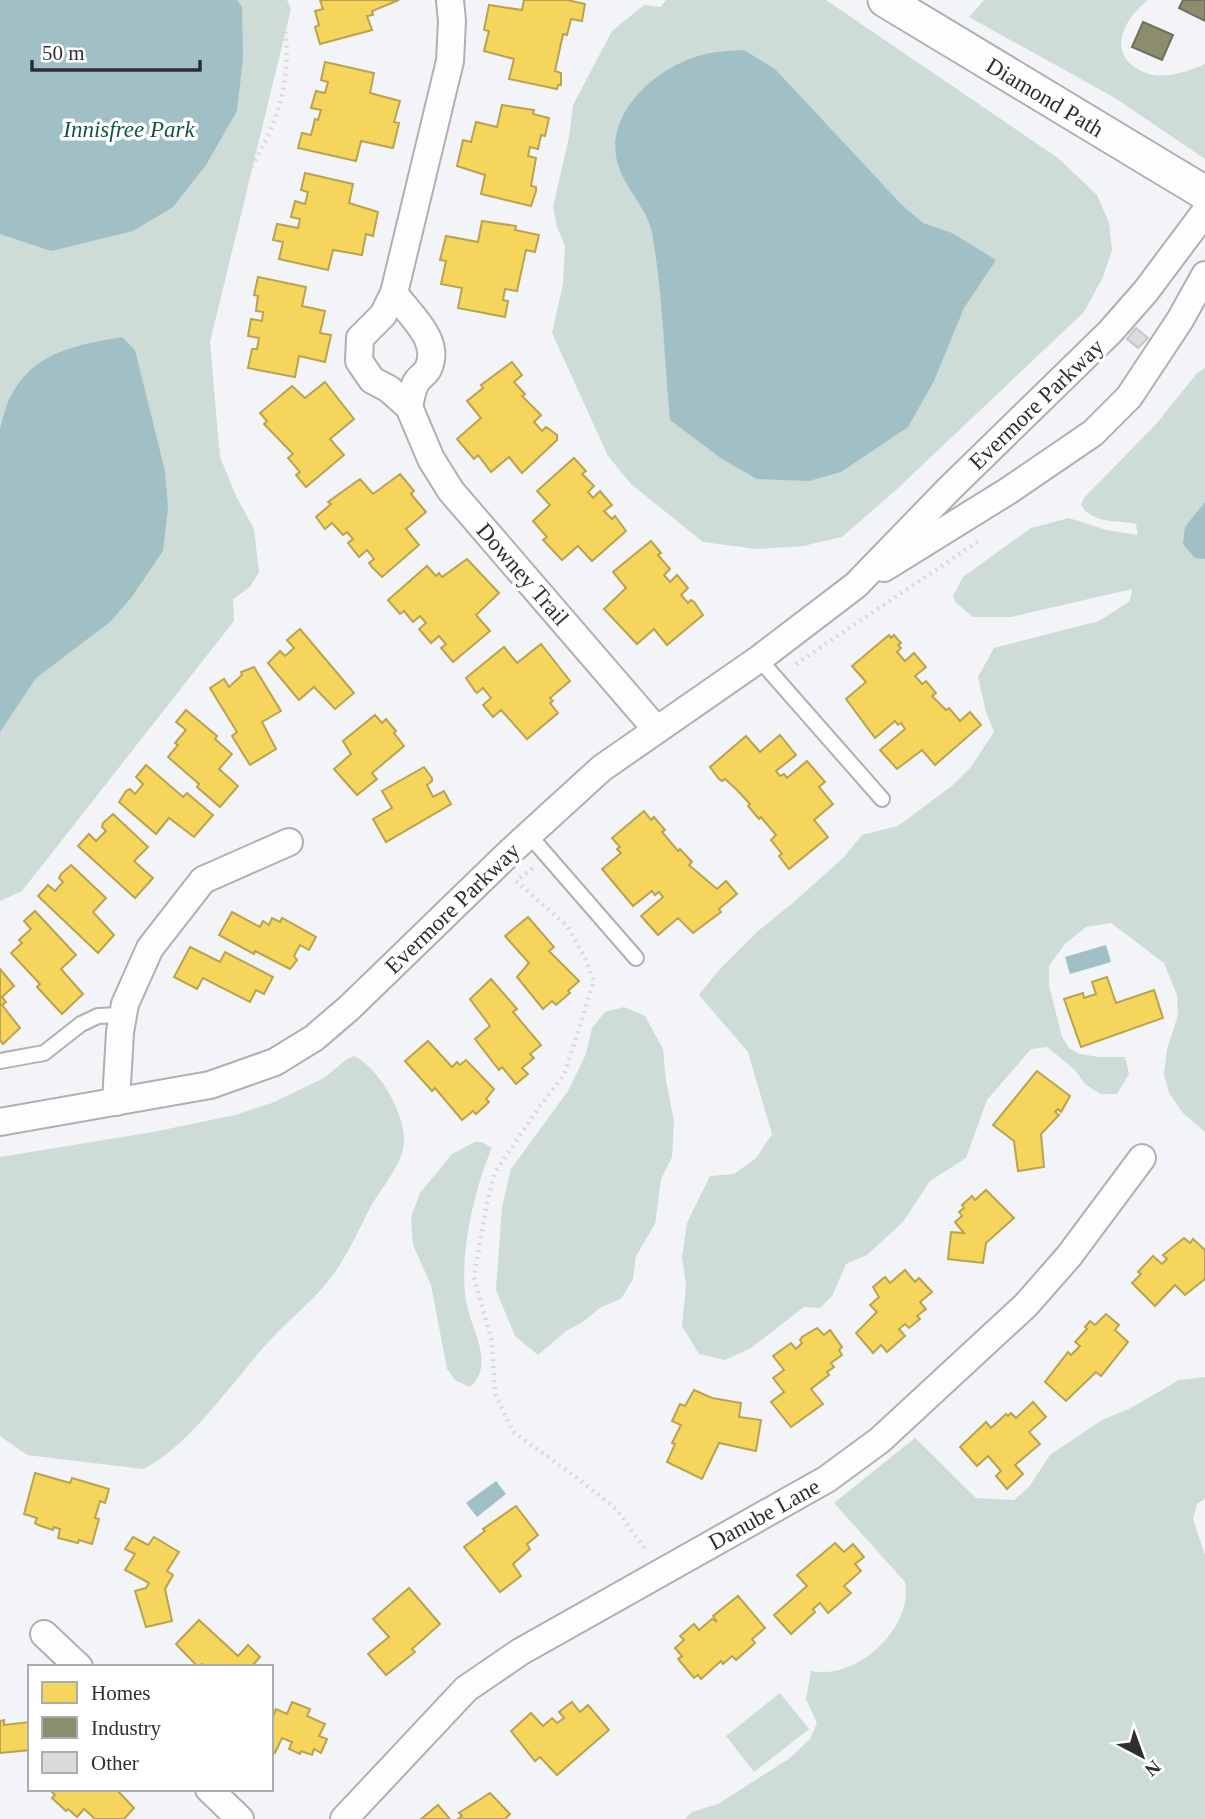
<svg xmlns="http://www.w3.org/2000/svg" width="1205" height="1819" font-family="Georgia,serif">
	<style>
		.green { fill: #cddcd6 }
		.water { fill: #a1c0c5 }
		.homes { fill: #f6d55c; stroke: #baa34f; stroke-width: 2 }
		.industry { fill: #8c8c6e; stroke: #70705c; stroke-width: 2 }
		.building { fill: #dbdbdb; stroke: #c6c6c7; stroke-width: 2 }
		.lines { fill: none; stroke-linecap: round; stroke-linejoin: round }
		.service-casing { stroke: #afb0b3; stroke-width: 18 }
		.minor-casing { stroke: #afb0b3; stroke-width: 30 }
		.tertiary-casing { stroke: #afb0b3; stroke-width: 37 }
		.path { stroke: #d8d8d9; stroke-width: 4.5; stroke-dasharray: 2 5; stroke-linecap: butt }
		.service { stroke: #fdfdfe; stroke-width: 14 }
		.minor { stroke: #fdfdfe; stroke-width: 26 }
		.tertiary { stroke: #fdfdfe; stroke-width: 33 }
		.labels { text-anchor: middle; stroke-width: 7; stroke-linejoin: round; paint-order: stroke }
		.street-label { font-size: 23px; fill: #2e2f32; stroke: #fff }
		.park-label { font-size: 23px; font-style: italic; fill: #14563d; stroke: #fff }
	</style>
	<rect width="100%" height="100%" fill="#f2f4f7"/>
	<g class="green">
		<polygon points="0,0 287,0 291,9 210,342 220,457 236,496 254,529 259,572 250,587 233,599 234,621 22,891 0,901"/>
		<polygon points="666,0 826,0 1058,158 1097,195 1109,223 1112,250 1103,277 1084,312 897,489 842,537 803,546 757,549 703,542 631,484 608,456 552,333 563,284 565,246 557,227 553,207 569,137 573,105 612,31 644,5 661,7"/>
		<path d="M984 0H1148C1122 20 1105 57 1146 73 1164 80 1189 71 1205 64V159L1115 98 969 17Z"/>
		<path d="M1205 368V1132L1183 1113 1169 1093 1164 1075 1167 1049 1178 1015 1177 995 1164 963 1111 923 1086 927 1065 944 1049 966V986L1062 1037 1069 1048 1080 1054 1099 1057H1125L1129 1074 1117 1094H1100L1085 1084 1075 1070 1047 1047 1031 1049 987 1100 966 1158 930 1181 903 1222 867 1255 846 1264 832 1296 820 1308 804 1307 751 1348 725 1360 699 1354 682 1326 686 1285 682 1257 687 1223 710 1176 734 1174 756 1158 772 1134 748 1052 699 995 718 971 758 931 794 902 843 858 862 835 898 826 953 785 971 767 994 732 986 712 978 677 994 648 1099 621 1130 601 1132 589 1011 617H973L955 602 953 596 963 577 1031 528 1069 518 1106 530 1138 535 1136 524C1117 520 1092 524 1081 505L1084 498 1157 423 1197 373Z"/>
		<polygon points="624,1007 645,1016 663,1049 666,1081 674,1121 672,1157 661,1179 655,1224 636,1256 633,1279 621,1299 601,1307 583,1322 566,1331 538,1355 515,1336 496,1290 502,1207 511,1169 568,1091 586,1054 592,1028 605,1012"/>
		<path d="M354 1056C379 1068 404 1112 404 1140 404 1163 382 1187 371 1206 357 1233 346 1260 326 1284 310 1303 290 1319 273 1337 237 1375 190 1447 143 1469L27 1455 0 1436V1157L153 1132 235 1115 272 1103 324 1078 347 1059Z"/>
		<path d="M475 1142H482L492 1148C474 1188 459 1257 466 1301 471 1331 496 1363 470 1387L455 1380 447 1369 431 1285 413 1245 411 1217 420 1193 452 1154Z"/>
		<path d="M1205 1377V1499L1197 1504 1193 1519 1205 1555V1819H685L692 1812 718 1804 790 1758 810 1739 817 1723 806 1699 811 1671C856 1681 914 1628 905 1582L834 1503 915 1438 976 1498 1014 1500 1029 1487 1050 1455 1102 1420 1129 1409 1179 1380Z"/>
		<polygon points="780,1693 809,1729 754,1772 726,1736"/>
	</g>
	<g class="water">
		<polygon points="0,0 237,0 242,7 243,58 237,111 206,165 173,207 133,231 51,251 0,234"/>
		<path d="M744 50 775 69 901 204 923 223 952 233 996 260 964 308 934 381 908 427 841 472 809 481 757 479 722 459 670 420C664 357 663 294 652 233 647 207 623 187 617 161 605 112 658 66 702 55 715 51 731 51 744 50Z"/>
		<path d="M122 337 135 350 165 471 168 509 163 551 131 598 110 622 36 678 0 732V428C4 416 6 403 13 392 36 351 81 344 122 337Z"/>
		<polygon points="1205,502 1205,559 1195,558 1183,544 1185,527"/>
		<polygon points="1106,945 1111,962 1070,974 1065,957"/>
		<polygon points="496,1481 506,1494 477,1517 466,1503"/>
	</g>
	<g class="homes">
		<polygon points="320,0 399,0 372,11 373,15 367,16 372,30 320,44 315,27 319,25 315,11 323,9"/>
		<polygon points="524,0 567,0 585,4 582,21 571,19 567,35 563,34 555,71 561,73 561,85 558,85 557,89 509,79 514,59 484,51 489,31 484,30 489,5 522,10"/>
		<polygon points="325,62 374,73 370,93 400,101 394,122 399,123 393,148 361,141 356,161 298,148 302,133 311,135 315,119 318,120 321,110 311,108 316,91 325,93 328,82 321,80"/>
		<polygon points="502,105 534,110 533,114 549,118 545,136 541,135 538,149 530,147 528,156 536,158 531,186 536,187 536,191 531,206 481,194 485,175 457,166 463,140 471,142 476,122 497,127"/>
		<polygon points="305,173 353,184 349,203 378,212 373,236 366,234 362,255 333,250 328,270 279,259 283,242 273,240 277,224 298,228 300,219 291,217 295,201 305,204 308,192 301,190"/>
		<polygon points="482,221 516,226 515,230 539,235 535,252 526,250 517,291 505,289 503,300 508,301 505,317 458,308 462,288 441,284 446,261 440,260 446,236 478,242"/>
		<polygon points="258,277 306,287 302,306 325,311 320,333 331,335 325,362 299,356 295,377 248,368 252,349 257,349 259,338 248,336 251,319 262,321 263,312 256,311 258,296 254,295"/>
		<polygon points="512,362 522,375 514,382 525,394 522,396 541,415 534,422 542,431 546,427 549,429 557,435 557,440 522,473 509,457 491,472 478,455 474,459 457,439 481,418 467,401 483,388 481,385"/>
		<polygon points="325,382 354,419 330,439 344,455 306,487 296,475 300,472 288,458 293,454 264,424 267,421 260,413 292,386 305,398"/>
		<polygon points="574,458 586,471 582,474 594,486 588,492 593,498 600,491 612,505 604,511 612,519 615,516 626,531 592,561 578,546 562,560 543,540 547,537 533,521 550,505 537,491"/>
		<polygon points="400,474 414,491 411,494 426,512 406,529 419,545 382,577 372,567 369,563 374,559 367,550 359,557 348,543 353,539 347,532 343,535 332,523 325,529 316,517 331,504 328,502 360,479 373,494"/>
		<polygon points="651,541 661,553 658,555 670,569 664,575 670,582 677,575 688,588 681,595 688,603 691,600 694,602 703,615 667,645 654,629 637,644 604,609 626,588 613,572"/>
		<polygon points="467,559 499,593 476,615 490,631 453,662 441,648 446,644 439,636 431,643 419,629 426,623 420,616 413,622 404,611 400,614 388,600 427,566 436,576 439,573 442,577"/>
		<polygon points="300,629 354,693 335,709 314,687 299,700 268,663 280,651 285,656 294,648 287,640"/>
		<polygon points="889,635 891,638 894,635 901,643 898,645 901,648 897,652 905,661 914,653 926,667 915,676 922,684 926,681 936,693 932,696 946,710 949,708 960,721 970,712 981,725 935,765 922,750 897,769 880,750 905,729 901,723 898,725 895,721 875,738 846,699 866,682 852,666"/>
		<polygon points="541,644 570,681 550,698 553,701 550,703 558,713 527,739 501,710 493,717 483,705 491,698 483,688 477,693 475,691 466,678 504,647 517,663"/>
		<polygon points="254,667 281,711 262,722 276,749 250,765 232,736 237,732 210,688 224,679 229,687 242,675 241,672"/>
		<polygon points="186,710 217,736 215,739 232,754 219,769 238,786 220,807 197,787 199,784 168,757 178,745 175,743 186,730 176,722"/>
		<polygon points="375,715 382,723 386,719 396,731 394,733 404,746 372,773 377,779 357,795 334,769 351,754 343,741"/>
		<polygon points="780,735 796,755 776,771 780,776 784,774 787,778 807,761 825,782 819,787 833,804 814,820 828,837 789,869 779,856 782,854 771,840 776,835 761,817 759,819 748,806 750,804 736,789 725,779 722,781 719,779 710,767 746,736 760,752"/>
		<polygon points="146,765 183,797 187,793 213,815 194,837 169,818 156,834 119,802 126,791 130,789 135,794 143,784 136,777"/>
		<polygon points="424,767 432,778 432,781 427,785 433,797 444,791 451,804 386,842 373,819 392,808 382,791"/>
		<polygon points="644,811 651,820 654,817 665,830 662,832 678,851 680,849 692,862 689,865 717,889 726,881 737,894 719,909 721,912 693,933 678,918 658,935 641,916 663,897 659,892 655,895 652,891 633,906 602,869 621,853 617,849 620,847 612,838"/>
		<polygon points="113,814 148,847 134,861 153,878 135,898 78,846 89,834 96,841 106,831 102,827 103,823"/>
		<polygon points="71,865 106,898 93,912 114,935 98,953 38,896 48,885 55,891 63,882 59,878 61,874"/>
		<polygon points="35,911 76,955 61,969 83,994 62,1014 37,987 40,984 11,953 22,943 19,940 31,929 24,921"/>
		<polygon points="232,912 260,927 263,921 269,925 272,918 280,922 282,918 316,937 309,950 300,945 294,956 297,960 290,969 255,951 254,954 219,935"/>
		<polygon points="528,917 554,947 549,951 579,981 568,991 570,993 556,1005 552,1001 543,1009 517,977 529,963 505,936"/>
		<polygon points="190,947 220,962 225,952 273,977 264,994 256,990 250,1002 203,978 197,989 174,977"/>
		<polygon points="0,969 14,986 2,997 6,1002 2,1005 20,1028 3,1044 0,1040"/>
		<polygon points="1107,977 1116,1003 1154,990 1163,1018 1081,1047 1064,999 1083,993 1084,998 1096,994 1092,982"/>
		<polygon points="491,979 517,1009 513,1012 541,1045 530,1054 534,1058 522,1068 528,1074 516,1084 502,1067 499,1070 475,1039 490,1026 470,999"/>
		<polygon points="428,1041 452,1067 457,1062 460,1065 466,1060 494,1089 486,1099 489,1102 476,1114 473,1111 462,1120 435,1088 432,1091 405,1061"/>
		<polygon points="1037,1071 1070,1096 1061,1112 1058,1109 1055,1112 1059,1115 1041,1134 1044,1167 1018,1171 1014,1141 993,1125"/>
		<polygon points="986,1190 1014,1218 986,1243 983,1263 948,1259 951,1232 964,1233 955,1222 962,1216 959,1212 964,1208 962,1205 972,1196 975,1200"/>
		<polygon points="1184,1238 1190,1243 1193,1239 1205,1250 1205,1279 1185,1295 1175,1285 1155,1306 1132,1283 1141,1274 1138,1272 1153,1256 1162,1264 1167,1259 1163,1255"/>
		<polygon points="905,1270 915,1282 919,1278 932,1292 920,1302 926,1309 917,1316 920,1319 909,1328 905,1324 899,1329 905,1336 887,1352 881,1345 873,1353 856,1333 877,1312 870,1305 879,1297 873,1287 885,1277 890,1283"/>
		<polygon points="1106,1314 1119,1325 1115,1330 1128,1342 1101,1376 1096,1372 1066,1401 1045,1382 1068,1352 1071,1355 1080,1346 1075,1342 1087,1329 1085,1327 1090,1321 1095,1325"/>
		<polygon points="817,1328 824,1335 830,1330 842,1347 839,1350 842,1355 831,1363 834,1367 827,1372 829,1375 811,1389 823,1404 791,1427 771,1402 784,1392 773,1378 784,1370 773,1356 791,1343 796,1349 802,1343 800,1340 802,1337"/>
		<polygon points="694,1390 712,1398 741,1403 739,1417 761,1420 756,1451 719,1443 702,1479 667,1462 675,1444 672,1443 681,1425 672,1421 680,1404 685,1406"/>
		<polygon points="1033,1402 1046,1417 1029,1432 1040,1444 1015,1465 1023,1474 1007,1489 996,1476 1001,1471 988,1456 977,1466 960,1447 986,1422 991,1428 1006,1414 1008,1416 1011,1413 1016,1418"/>
		<polygon points="35,1473 70,1483 72,1478 109,1489 105,1503 100,1501 95,1518 99,1519 92,1544 79,1540 78,1543 58,1538 60,1529 54,1527 53,1530 38,1525 35,1523 37,1518 24,1514"/>
		<polygon points="516,1506 538,1535 527,1544 530,1549 513,1564 521,1576 500,1592 464,1547 485,1531 483,1529"/>
		<polygon points="133,1537 148,1545 154,1537 179,1552 167,1571 173,1575 165,1589 172,1621 146,1627 135,1591 146,1588 149,1583 125,1570 135,1554 125,1549"/>
		<polygon points="835,1543 844,1552 853,1544 864,1557 855,1564 861,1571 844,1586 851,1593 828,1613 820,1603 813,1609 815,1612 791,1634 774,1615 807,1586 797,1575"/>
		<polygon points="409,1588 440,1624 412,1649 415,1652 386,1675 368,1654 389,1637 373,1619"/>
		<polygon points="738,1596 765,1628 752,1639 755,1643 736,1660 732,1656 723,1664 721,1661 701,1679 698,1675 694,1678 678,1659 682,1656 675,1648 684,1640 680,1636 694,1624 699,1630 712,1619 717,1622 713,1616"/>
		<polygon points="199,1620 238,1656 248,1645 260,1657 251,1667 205,1667 202,1664 198,1667 176,1644"/>
		<polygon points="292,1702 310,1709 307,1716 325,1724 319,1736 327,1739 321,1753 314,1749 312,1755 301,1751 300,1754 289,1749 292,1742 282,1738 275,1753 271,1751 271,1721 276,1709 287,1714"/>
		<polygon points="572,1702 580,1712 588,1705 609,1730 557,1775 540,1757 535,1761 511,1731 531,1713 543,1726 552,1718 557,1723 564,1718 559,1712"/>
		<polygon points="4,1720 4,1725 30,1722 30,1750 0,1753 0,1721"/>
		<polygon points="49,1789 116,1789 134,1808 124,1819 95,1819 84,1809 77,1817 68,1809 66,1811 52,1798 55,1795"/>
		<polygon points="490,1793 510,1814 505,1819 458,1819 462,1816 459,1813"/>
		<polygon points="438,1805 450,1819 421,1819"/>
	</g>
	<g class="industry">
		<polygon points="1183,0 1205,0 1205,21 1179,8"/>
		<polygon points="1143,22 1173,35 1162,60 1132,47"/>
	</g>
	<polygon class="building" points="1136,328 1148,338 1138,348 1127,339"/>
	<g class="lines">
		<defs>
			<g id="service">
				<polyline points="759,659 882,799"/>
				<polyline points="529,835 636,958"/>
				<polyline points="0,1061 44,1053 81,1024 98,1016 123,1015"/>
			</g>
			<g id="minor">
				<polyline points="450,0 452,21 450,61 394,293 383,315 360,338 359,361 372,380 389,389 409,407 431,459 451,491 656,729"/>
				<path d="M394 293C409 315 442 340 428 369 426 373 420 377 417 381 412 388 411 399 409 407"/>
				<polyline points="884,568 1008,491 1093,433 1129,397 1180,320 1205,275"/>
				<polyline points="116,1102 120,1032 125,1004 150,948 203,880 289,842"/>
				<polyline points="0,1122 210,1085 275,1062 314,1038 349,1008 510,852 602,768 759,659 856,585 949,489 1110,332 1146,291 1205,212"/>
				<polyline points="44,1634 79,1667"/>
				<polyline points="209,1789 240,1819"/>
				<polyline points="344,1819 466,1689 520,1652 827,1479 880,1440 1026,1305 1069,1256 1142,1158"/>
			</g>
			<polyline id="tertiary" points="885,0 1205,193"/>
		</defs>
		<use href="#service" class="service-casing"/>
		<use href="#minor" class="minor-casing"/>
		<use href="#tertiary" class="tertiary-casing"/>
		<g class="path">
			<path d="M0 300C32 295 63 288 94 281 120 276 148 273 172 261 213 238 270 146 281 100 289 67 289 31 278 0"/>
			<polyline points="796,664 980,540"/>
			<polyline points="520,878 535,866"/>
			<polyline points="516,881 567,926 584,956 594,981 564,1075 540,1106 495,1172 487,1202 474,1277 492,1342 495,1394 513,1432 576,1477 617,1510 645,1549"/>
		</g>
		<use href="#service" class="service"/>
		<use href="#minor" class="minor"/>
		<use href="#tertiary" class="tertiary"/>
	</g>
	<g class="labels">
		<g class="street-label">
			<text transform="translate(1045 97) rotate(31)" y="8">Diamond Path</text>
			<text transform="translate(1036 404) rotate(-44)" y="8">Evermore Parkway</text>
			<text transform="translate(523 574) rotate(49)" y="8">Downey Trail</text>
			<text transform="translate(452 908) rotate(-44)" y="8">Evermore Parkway</text>
			<text transform="translate(764 1514) rotate(-29)" y="8">Danube Lane</text>
		</g>
		<g class="park-label">
			<text x="129" y="137">Innisfree Park</text>
		</g>
	</g>
	<rect x="28" y="1665" width="245" height="126" fill="#ffffff" stroke="#abacad" stroke-width="2"/>
	<rect x="42" y="1682" width="35" height="21" fill="#f6d55c" stroke="#abacad" stroke-width="2"/>
	<text x="91" y="1700" font-size="21" fill="#2e2f32">Homes</text>
	<rect x="42" y="1717" width="35" height="21" fill="#8c8c6e" stroke="#abacad" stroke-width="2"/>
	<text x="91" y="1735" font-size="21" fill="#2e2f32">Industry</text>
	<rect x="42" y="1752" width="35" height="21" fill="#dbdbdb" stroke="#abacad" stroke-width="2"/>
	<text x="91" y="1770" font-size="21" fill="#2e2f32">Other</text>
	<g transform="translate(1142 1756) rotate(139)" stroke="#ffffff" stroke-width="5" paint-order="stroke">
	<path d="M0-5L12 26L0 18L-12 26Z" fill="#2e2f32"/>
	<text y="-10" font-size="19" font-weight="bold" text-anchor="middle" fill="#2e2f32">N</text>
	</g>
	<path d="M32 60v10h168v-10" fill="none" stroke="#2e2f32" stroke-width="3.5"/>
	<text x="42" y="60" font-size="21" fill="#2e2f32" stroke="#ffffff" stroke-width="5" paint-order="stroke">50 m</text>
</svg>
